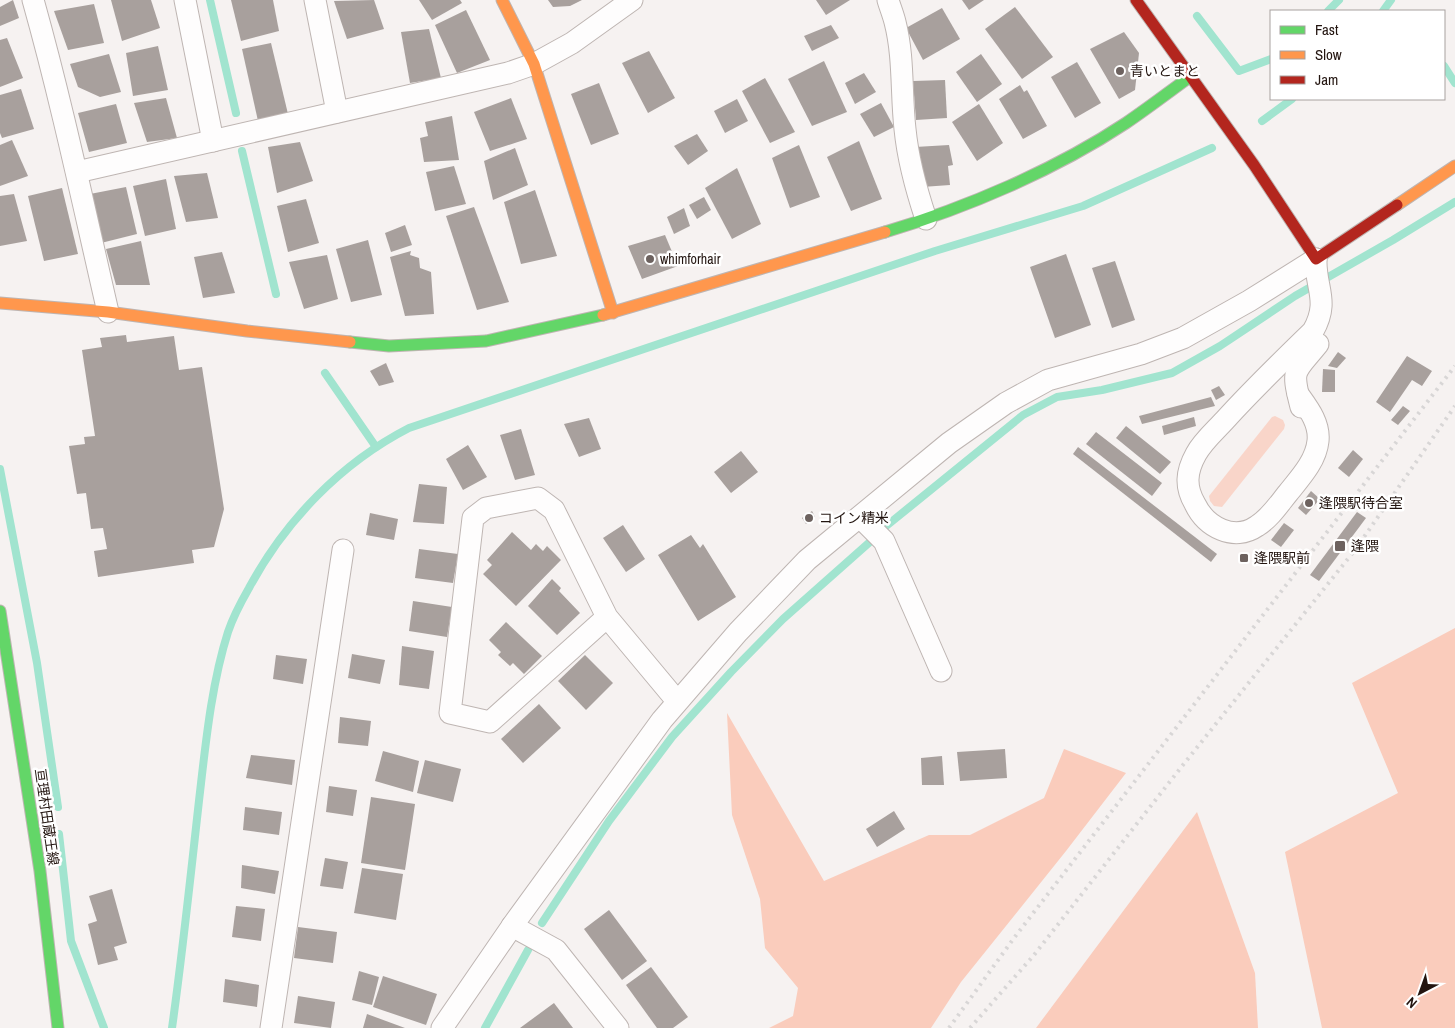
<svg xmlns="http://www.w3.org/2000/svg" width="1455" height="1028" font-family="'Archivo Narrow','Noto Sans JP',sans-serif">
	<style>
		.green { fill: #f9d5c9 }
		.forest { fill: #faccbc }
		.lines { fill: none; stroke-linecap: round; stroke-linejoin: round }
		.stream { stroke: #a1e4cf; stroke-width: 8 }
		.building { fill: #a8a09d }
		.street-casing { stroke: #beb5b2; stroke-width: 23 }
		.fast-casing { stroke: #beb5b2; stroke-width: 13 }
		.slow-casing { stroke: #beb5b2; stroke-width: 13 }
		.jam-casing { stroke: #beb5b2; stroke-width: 13 }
		.street { stroke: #fefdfd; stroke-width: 21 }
		.fast { stroke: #63d668; stroke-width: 11 }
		.slow { stroke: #ff974d; stroke-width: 11 }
		.jam { stroke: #b3261e; stroke-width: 11 }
		.rail { stroke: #d8d6d6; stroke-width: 4; stroke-dasharray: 2.5 5; stroke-linecap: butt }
		.poi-dot { fill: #6d625f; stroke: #fff; stroke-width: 2 }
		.labels { text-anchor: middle; stroke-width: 5; stroke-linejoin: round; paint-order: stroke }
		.poi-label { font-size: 14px; fill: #231510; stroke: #fff; text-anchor: start }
		.street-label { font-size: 14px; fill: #231510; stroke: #fff }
	</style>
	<rect width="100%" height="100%" fill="#f6f2f1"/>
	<polygon class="green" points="1275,416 1283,420 1285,425 1284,429 1222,507 1214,506 1210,501 1209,496 1272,417"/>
	<g class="forest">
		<polygon points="1455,628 1455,1028 1322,1028 1285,852 1398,793 1352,683"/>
		<polygon points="727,713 824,881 929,835 970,835 1044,798 1064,749 1126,773 1066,851 961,982 931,1028 769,1028 793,1016 798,988 765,948 760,899 732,815"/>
		<polygon points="1197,812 1255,973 1258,1028 1036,1028"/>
	</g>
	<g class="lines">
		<g class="stream">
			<polyline points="210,0 236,113"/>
			<polyline points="1328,11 1339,0"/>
			<polyline points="1383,11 1391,0"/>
			<polyline points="1197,16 1239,71 1271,59"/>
			<polyline points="1444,66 1455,83"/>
			<polyline points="1262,121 1292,99"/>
			<polyline points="242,151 276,294"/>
			<polyline points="325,373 376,447"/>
			<polyline points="0,469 37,663 58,807"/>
			<polyline points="885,527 1023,415 1057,397 1102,390 1172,373 1220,346 1295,296 1393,240 1455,202"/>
			<polyline points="59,834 71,941 104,1028"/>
			<polyline points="542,923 609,821 672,737 731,672 783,619 871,541"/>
			<path d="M172 1028C183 950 191 871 200 792 206 740 212 682 228 632 233 617 241 602 249 588 285 521 341 463 409 428L935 251 1083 206 1212 148"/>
			<polyline points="485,1028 528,950"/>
		</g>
	</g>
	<g class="building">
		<polygon points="13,0 19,18 0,26 0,7"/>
		<polygon points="111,0 151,0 160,28 122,41"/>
		<polygon points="231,0 273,0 279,31 241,41"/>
		<polygon points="374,0 384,29 347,39 334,1"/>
		<polygon points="419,0 460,0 462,3 432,20"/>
		<polygon points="548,0 582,0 570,6 553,7"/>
		<polygon points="816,0 850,0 826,15"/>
		<polygon points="962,0 984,0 969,10"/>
		<polygon points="94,4 104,43 68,50 54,11"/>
		<polygon points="1015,7 1053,57 1022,79 985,29"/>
		<polygon points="942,8 960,39 923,60 906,28"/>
		<polygon points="466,10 490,60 457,73 435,25"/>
		<polygon points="831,25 839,38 812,51 804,36"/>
		<polygon points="429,29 441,78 410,83 401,32"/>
		<polygon points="1124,32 1139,53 1135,90 1119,99 1090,49"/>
		<polygon points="7,38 23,78 0,87 0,40"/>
		<polygon points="271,43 288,114 258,121 242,49"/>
		<polygon points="158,46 168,90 133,96 126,53"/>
		<polygon points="649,51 675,98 648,113 622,63"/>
		<polygon points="109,54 121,92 100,97 78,87 70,64"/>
		<polygon points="981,54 1002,84 977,102 956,72"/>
		<polygon points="824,61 847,112 812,126 788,79"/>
		<polygon points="1077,62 1101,103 1075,118 1051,77"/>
		<polygon points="864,73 876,92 855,104 845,83"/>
		<polygon points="765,78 795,132 770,143 742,91"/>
		<polygon points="945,80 947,118 916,120 913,81"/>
		<polygon points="599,83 619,134 591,145 571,94"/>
		<polygon points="1020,85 1024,92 1027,90 1047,126 1023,139 999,99"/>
		<polygon points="21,89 34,129 2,138 0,133 0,95"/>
		<polygon points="166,98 177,138 147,142 134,103"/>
		<polygon points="511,98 527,139 490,151 474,112"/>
		<polygon points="737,99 748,121 725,133 714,111"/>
		<polygon points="881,103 894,127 874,137 860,114"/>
		<polygon points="116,104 127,143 89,152 78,113"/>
		<polygon points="979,104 1003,143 977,161 952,122"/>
		<polygon points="452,116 459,160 424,162 420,138 428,136 425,122"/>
		<polygon points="697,134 708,151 688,165 674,146"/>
		<polygon points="12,140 28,176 0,186 0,145"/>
		<polygon points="859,141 882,199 851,211 827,157"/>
		<polygon points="300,142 313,181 277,193 268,147"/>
		<polygon points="799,145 820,197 790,208 772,158"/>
		<polygon points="949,145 953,165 948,166 950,185 922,187 915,147"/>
		<polygon points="515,148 528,185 493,200 484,161"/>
		<polygon points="454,166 466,204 435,211 426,172"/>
		<polygon points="737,168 761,224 732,239 705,188"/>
		<polygon points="207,173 218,218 186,222 174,176"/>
		<polygon points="166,179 176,229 145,236 133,186"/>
		<polygon points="126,187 137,234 101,243 90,194"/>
		<polygon points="62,188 78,254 44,261 28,196"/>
		<polygon points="535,190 557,256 521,264 504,202"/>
		<polygon points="14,194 27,241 0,246 0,196"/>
		<polygon points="704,197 711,210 697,219 689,205"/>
		<polygon points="306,199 319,243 288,252 277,206"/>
		<polygon points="474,207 509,302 477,310 446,216"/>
		<polygon points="684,208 690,226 674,234 667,217"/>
		<polygon points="405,225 412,245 391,252 385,233"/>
		<polygon points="665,235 678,266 642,279 628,246"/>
		<polygon points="368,240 382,295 351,302 336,249"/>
		<polygon points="141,241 150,285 116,285 106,249"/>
		<polygon points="411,251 410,255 419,258 420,268 431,272 434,314 405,316 390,257"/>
		<polygon points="222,252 235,293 203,298 194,257"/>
		<polygon points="1066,254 1091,325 1055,338 1030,267"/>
		<polygon points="327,255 338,299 304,309 289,262"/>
		<polygon points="1115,261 1135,320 1112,328 1092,268"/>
		<polygon points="126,335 127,342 174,336 179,370 202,367 224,509 214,547 192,550 194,563 98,577 94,551 107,549 103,528 91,529 86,493 77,494 69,446 85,444 84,437 95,436 82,350 102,347 100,338"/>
		<polygon points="1338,352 1346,358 1337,368 1328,366"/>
		<polygon points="1407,356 1432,371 1422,386 1412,380 1390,412 1376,402"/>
		<polygon points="386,363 394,382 379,386 370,371"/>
		<polygon points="1323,369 1335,370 1335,392 1322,392"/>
		<polygon points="1219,386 1225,395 1216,400 1211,390"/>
		<polygon points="1211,397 1215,406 1142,424 1139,416"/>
		<polygon points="1403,406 1410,411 1398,425 1391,420"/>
		<polygon points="1194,417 1196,426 1164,435 1162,426"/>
		<polygon points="589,418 601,449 579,457 564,424"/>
		<polygon points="1126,426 1171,462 1160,474 1116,438"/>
		<polygon points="521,429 535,475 515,480 500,435"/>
		<polygon points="1096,432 1162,483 1152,496 1086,444"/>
		<polygon points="468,445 487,477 463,490 446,459"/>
		<polygon points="1078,447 1217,554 1211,562 1073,454"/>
		<polygon points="1353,450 1363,459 1349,477 1338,468"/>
		<polygon points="741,451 758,472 731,493 714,472"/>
		<polygon points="419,484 447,487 444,524 413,522"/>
		<polygon points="1311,491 1320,499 1306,515 1298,508"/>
		<polygon points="812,511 815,517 806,524 802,518"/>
		<polygon points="1357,512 1366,518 1319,581 1310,575"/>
		<polygon points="370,513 398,519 394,540 366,535"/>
		<polygon points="1284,523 1294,530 1281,547 1271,540"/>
		<polygon points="623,525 645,559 626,572 603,538"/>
		<polygon points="512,532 531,550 536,544 543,551 547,546 561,560 516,606 483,574 492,565 487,560"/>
		<polygon points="691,535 700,548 703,544 736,597 698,621 658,555"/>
		<polygon points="419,549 458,554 453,583 415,578"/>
		<polygon points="552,579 561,588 559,591 580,613 557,635 528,606"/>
		<polygon points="413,601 452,607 447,637 409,631"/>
		<polygon points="506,622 542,656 524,674 513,663 510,666 498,655 501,652 489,640"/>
		<polygon points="402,646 434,651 429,689 399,685"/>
		<polygon points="352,654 385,660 380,684 348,678"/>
		<polygon points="276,655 307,659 303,684 273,679"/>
		<polygon points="585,655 613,683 586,710 558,681"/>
		<polygon points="539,704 561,728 523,763 501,739"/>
		<polygon points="340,717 371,721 368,746 338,743"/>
		<polygon points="1005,749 1007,778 960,781 957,752"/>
		<polygon points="383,751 419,761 413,792 375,781"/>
		<polygon points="251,755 295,760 292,785 246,778"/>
		<polygon points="942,756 944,785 922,785 921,758"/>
		<polygon points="425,760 461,769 453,802 417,793"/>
		<polygon points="329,786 357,790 353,816 326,812"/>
		<polygon points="371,797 415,804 405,870 361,863"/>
		<polygon points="245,807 282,812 279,835 243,830"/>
		<polygon points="894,811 905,829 877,847 866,829"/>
		<polygon points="325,858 348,862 343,889 320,886"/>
		<polygon points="242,865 279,871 275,894 241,888"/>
		<polygon points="362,868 403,874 396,920 354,913"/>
		<polygon points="112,889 127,943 114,947 118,960 98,965 88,924 97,921 89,896"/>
		<polygon points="236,906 265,909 261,941 232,937"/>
		<polygon points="609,910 647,961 622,980 584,929"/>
		<polygon points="298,927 337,932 333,963 294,958"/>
		<polygon points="651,967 688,1017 673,1028 657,1028 626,985"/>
		<polygon points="359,971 379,977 372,1005 352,1000"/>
		<polygon points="383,976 437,994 426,1025 373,1007"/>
		<polygon points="225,979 259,985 257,1007 223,1002"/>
		<polygon points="298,996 335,1002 331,1028 294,1023"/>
		<polygon points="554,1003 573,1028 520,1028"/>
		<polygon points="367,1014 405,1028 363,1028"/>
	</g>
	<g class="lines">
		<defs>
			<g id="street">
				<path d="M33 0C62 103 84 208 108 312"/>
				<polyline points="185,0 213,141"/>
				<polyline points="315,0 337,112"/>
				<path d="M888 0C890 7 893 14 895 22 904 57 901 94 905 129 908 160 916 189 926 219"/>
				<polyline points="77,172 508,73 534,64 572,43 632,0"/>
				<path d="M1298 394C1308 408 1320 423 1318 441 1316 461 1300 478 1288 493 1279 504 1270 518 1257 526 1234 542 1206 527 1195 504 1185 487 1186 472 1196 454 1203 441 1215 431 1225 420 1253 389 1283 360 1313 331 1330 301 1315 288 1316 259"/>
				<path d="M1301 407C1291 367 1294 374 1318 344"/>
				<polyline points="860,517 884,541 941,671"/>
				<polyline points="607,617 490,722 450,713 473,518 486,508 538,498 554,510 607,617 677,701"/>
				<polyline points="512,926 556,950 618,1028"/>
				<polyline points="271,1028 343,550"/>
				<polyline points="442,1028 515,922 662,720 738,632 807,560 949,443 1006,403 1048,380 1141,354 1183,338 1249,301 1316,259"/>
			</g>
			<g id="fast">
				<path d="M885 232C966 208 1055 170 1126 123 1148 108 1169 92 1191 76"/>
				<polyline points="350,342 389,346 486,341 603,315"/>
				<polyline points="0,611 40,871 58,1028"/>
			</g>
			<g id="slow">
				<polyline points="502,0 534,64 613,313"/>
				<polyline points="1397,205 1455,166"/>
				<polyline points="0,303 108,312 247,331 350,342"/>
				<polyline points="603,315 885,232"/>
			</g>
			<polyline id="jam" points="1136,0 1254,165 1316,259 1397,205"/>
		</defs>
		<use href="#street" class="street-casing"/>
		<use href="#fast" class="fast-casing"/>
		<use href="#slow" class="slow-casing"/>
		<use href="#jam" class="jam-casing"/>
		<use href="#street" class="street"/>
		<use href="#fast" class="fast"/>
		<use href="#slow" class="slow"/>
		<use href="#jam" class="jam"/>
		<g class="rail">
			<polyline points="949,1028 1014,938 1455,366"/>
			<polyline points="970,1028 1034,955 1179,770 1355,550 1455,406"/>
		</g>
	</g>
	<g class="poi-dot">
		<circle cx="1120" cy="71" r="5"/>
		<circle cx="650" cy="259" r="5"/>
		<circle cx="1309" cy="503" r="5"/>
		<circle cx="809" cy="518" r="5"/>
		<rect x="1334" y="540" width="12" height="12" rx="2.5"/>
		<rect x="1239" y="553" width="10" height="10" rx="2.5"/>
	</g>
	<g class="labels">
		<g class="poi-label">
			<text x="1130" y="76">青いとまと</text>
			<text x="660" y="264">whimforhair</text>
			<text x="1319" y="508">逢隈駅待合室</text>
			<text x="819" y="523">コイン精米</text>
			<text x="1351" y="551">逢隈</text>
			<text x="1254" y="563">逢隈駅前</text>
		</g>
		<g class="street-label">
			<text transform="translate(47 817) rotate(82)" y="5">亘理村田蔵王線</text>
		</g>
	</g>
	<rect x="1270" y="10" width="175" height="90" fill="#ffffff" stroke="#a7a19f"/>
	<rect x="1280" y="26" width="25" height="8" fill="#63d668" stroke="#a7a19f"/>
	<text x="1315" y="35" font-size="15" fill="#231510">Fast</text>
	<rect x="1280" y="51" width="25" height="8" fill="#ff974d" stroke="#a7a19f"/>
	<text x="1315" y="60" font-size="15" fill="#231510">Slow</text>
	<rect x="1280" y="76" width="25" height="8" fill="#b3261e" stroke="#a7a19f"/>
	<text x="1315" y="85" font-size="15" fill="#231510">Jam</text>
	<g transform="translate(1420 993) rotate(221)" stroke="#ffffff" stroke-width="4" paint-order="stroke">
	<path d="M0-4L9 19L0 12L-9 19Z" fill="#231510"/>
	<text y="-8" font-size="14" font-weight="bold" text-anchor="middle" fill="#231510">N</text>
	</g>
</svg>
